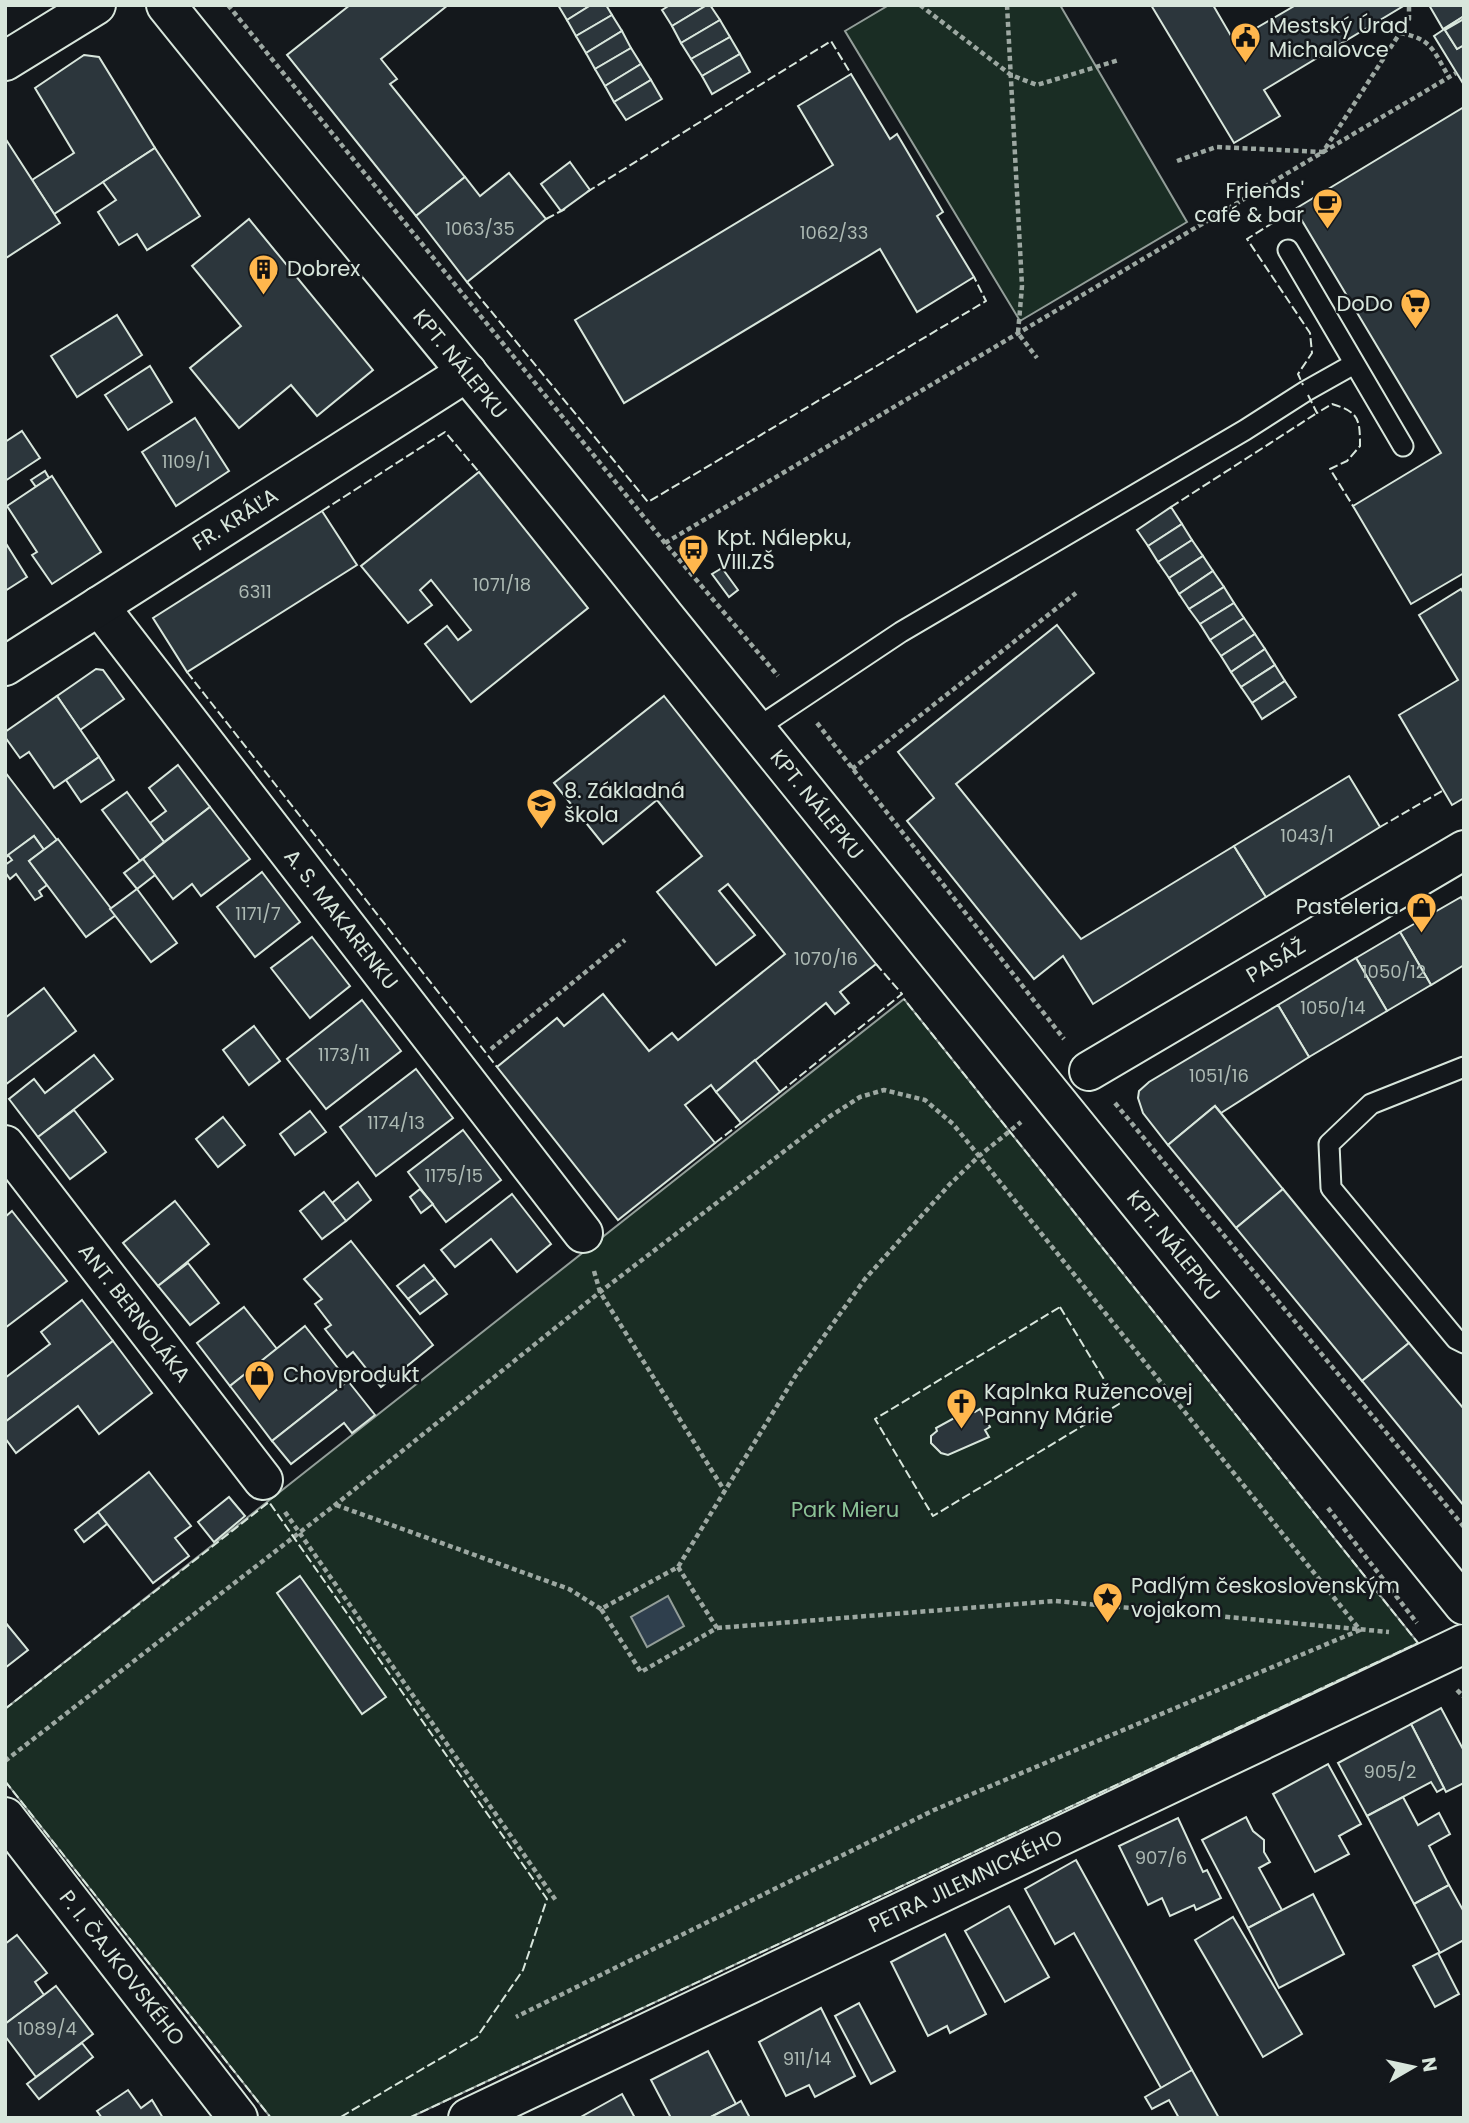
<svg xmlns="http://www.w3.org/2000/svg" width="1469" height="2123" font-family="Poppins,sans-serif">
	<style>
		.green { fill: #1a2d24; stroke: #939e99; stroke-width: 2 }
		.water { fill: #2f3f4d; stroke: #939e99; stroke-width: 2 }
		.building { fill: #2c363c; stroke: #d8e6dc; stroke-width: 2 }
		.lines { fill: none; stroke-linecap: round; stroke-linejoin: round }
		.lane-casing { stroke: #d8e6dc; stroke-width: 23 }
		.street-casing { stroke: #d8e6dc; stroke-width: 42 }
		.path { stroke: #9da8a2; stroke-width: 4.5; stroke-dasharray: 5 3.5; stroke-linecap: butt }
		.lane { stroke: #14181c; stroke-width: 19 }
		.street { stroke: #14181c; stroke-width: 38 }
		.fence { stroke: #d8e6dc; stroke-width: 2; stroke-dasharray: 9 3.5; stroke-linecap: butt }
		.labels { text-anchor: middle; stroke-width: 5; stroke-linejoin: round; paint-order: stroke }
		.number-label { font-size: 18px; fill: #adbab4 }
		.poi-label { font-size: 21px; fill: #d8e6dc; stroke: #14181c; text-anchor: start }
		.street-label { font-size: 21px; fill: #d8e6dc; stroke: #14181c }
		.park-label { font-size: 21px; fill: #8ac095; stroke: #14181c }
	</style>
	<rect width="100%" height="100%" fill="#14181c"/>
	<g class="green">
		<polygon points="889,5 1060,5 1187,222 1020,321 845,31"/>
		<polygon points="904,999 1418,1643 409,2118 271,2118 5,1781 5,1709"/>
	</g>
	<polygon class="water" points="668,1596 684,1626 647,1647 631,1617"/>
	<g class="building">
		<polygon points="350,5 448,5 381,59 397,79 390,84 465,177 416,216 287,55"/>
		<polygon points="558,5 591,5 567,20"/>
		<polygon points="591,5 606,5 612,15 576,36 567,20"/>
		<polygon points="670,5 707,5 672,26 662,10"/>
		<polygon points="707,5 710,5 720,20 681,43 672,26"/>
		<polygon points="1151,5 1213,5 1234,41 1296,5 1405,5 1264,90 1280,116 1234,143"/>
		<polygon points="1429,5 1464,5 1464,16 1443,29"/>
		<polygon points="612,15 622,31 586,53 576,36"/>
		<polygon points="1464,16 1464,19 1445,30 1457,49 1464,45 1464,85 1434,36"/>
		<polygon points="1464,19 1464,45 1457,49 1445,30"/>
		<polygon points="720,20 730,37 691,59 681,43"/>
		<polygon points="622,31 631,48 595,69 586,53"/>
		<polygon points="730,37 740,54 702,76 691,59"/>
		<polygon points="631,48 641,64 605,86 595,69"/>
		<polygon points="740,54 750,72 712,94 702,76"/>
		<polygon points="84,55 99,57 155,148 54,214 32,180 74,153 35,88"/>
		<polygon points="641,64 651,80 614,102 605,86"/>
		<polygon points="851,74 890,139 897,134 943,212 937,216 974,277 917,312 880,249 624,403 575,320 833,165 798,106"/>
		<polygon points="651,80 662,99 626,120 614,102"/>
		<polygon points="1464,107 1464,573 1411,604 1353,506 1441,453 1295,209"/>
		<polygon points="5,138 60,223 6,258 5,256"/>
		<polygon points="155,148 200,216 147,250 137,234 119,245 98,212 116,200 103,182"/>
		<polygon points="570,162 590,190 561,211 541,184"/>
		<polygon points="509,173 546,219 467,282 416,216 465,177 480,196"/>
		<polygon points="249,219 373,370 317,416 291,385 239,428 190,368 241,326 192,266"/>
		<polygon points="117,315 142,355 77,397 51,356"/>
		<polygon points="150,366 172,402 128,430 105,395"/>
		<polygon points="195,418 229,471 176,506 142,452"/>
		<polygon points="22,431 40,458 5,481 5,442"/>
		<polygon points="45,471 49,478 36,487 31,480"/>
		<polygon points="479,472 588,608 471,702 425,644 447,626 458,640 471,630 431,580 420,590 432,605 408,623 361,566"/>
		<polygon points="52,476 101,552 52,584 32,555 37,552 7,506"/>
		<polygon points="1171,507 1182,524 1148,546 1137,530"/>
		<polygon points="322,511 357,565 187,672 153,618"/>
		<polygon points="1182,524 1192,540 1158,562 1148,546"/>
		<polygon points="1192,540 1203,556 1169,578 1158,562"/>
		<polygon points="5,542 27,577 5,591"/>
		<polygon points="1203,556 1213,571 1179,594 1169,578"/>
		<polygon points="722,568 738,590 729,597 712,574"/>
		<polygon points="1213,571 1224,587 1189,609 1179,594"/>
		<polygon points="1224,587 1234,603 1200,624 1189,609"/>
		<polygon points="1461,589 1464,594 1464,798 1452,805 1399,715 1458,680 1419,615"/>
		<polygon points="1234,603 1244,618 1210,640 1200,624"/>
		<polygon points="1244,618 1255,634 1221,656 1210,640"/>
		<polygon points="1057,625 1094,673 956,784 1081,939 1234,846 1266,897 1093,1004 1063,956 1034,979 907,821 934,798 898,752"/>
		<polygon points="1255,634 1265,649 1231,672 1221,656"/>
		<polygon points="1265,649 1275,665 1241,687 1231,672"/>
		<polygon points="1275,665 1285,681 1252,703 1241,687"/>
		<polygon points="96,669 103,670 124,699 80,730 57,696"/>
		<polygon points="1285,681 1296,697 1262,719 1252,703"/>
		<polygon points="57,696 99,757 54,788 29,752 20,758 5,737 5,732"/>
		<polygon points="664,696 876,964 840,992 849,1003 835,1014 826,1003 716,1092 711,1085 685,1105 715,1143 618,1220 497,1067 557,1018 564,1026 603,994 649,1051 672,1033 678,1040 785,954 728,884 719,891 755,935 716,965 657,892 702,856 657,800 603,844 554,783"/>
		<polygon points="99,757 114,780 81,802 66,780"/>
		<polygon points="178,765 210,807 164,842 150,823 166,811 149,788"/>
		<polygon points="5,772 57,840 44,850 34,836 5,858"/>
		<polygon points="1349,776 1380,827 1266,897 1234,846"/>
		<polygon points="127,792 164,842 140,861 102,810"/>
		<polygon points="210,807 250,859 201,896 192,884 173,899 143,859"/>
		<polygon points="34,836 44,850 29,861 47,885 39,891 42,896 35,900 16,874 10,879 5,872 5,865 12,860 8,855"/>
		<polygon points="58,839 116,915 86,937 29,861"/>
		<polygon points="143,859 155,875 137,889 124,873"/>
		<polygon points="262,872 300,922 255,957 217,907"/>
		<polygon points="137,889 177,943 151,962 110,909"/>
		<polygon points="1461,897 1464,902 1464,965 1431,985 1400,932"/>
		<polygon points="1400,932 1431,985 1387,1011 1356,958"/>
		<polygon points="312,937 350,986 310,1018 271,968"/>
		<polygon points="1356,958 1387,1011 1309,1057 1278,1005"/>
		<polygon points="44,988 76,1031 5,1085 5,1018"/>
		<polygon points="362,1000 401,1051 326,1109 287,1059"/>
		<polygon points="1278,1005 1309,1057 1221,1113 1215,1106 1168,1145 1143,1113 1138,1098 1139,1091 1149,1082"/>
		<polygon points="254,1026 280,1061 249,1085 223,1050"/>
		<polygon points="94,1055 113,1079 38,1137 9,1099 34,1079 45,1093"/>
		<polygon points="755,1060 780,1092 741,1123 716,1092"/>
		<polygon points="416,1069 453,1118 376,1176 340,1127"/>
		<polygon points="1215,1106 1283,1189 1236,1228 1168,1145"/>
		<polygon points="74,1110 106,1152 70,1179 38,1137"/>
		<polygon points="310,1111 326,1132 295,1155 280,1134"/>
		<polygon points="223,1117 245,1145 218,1167 196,1139"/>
		<polygon points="463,1130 501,1180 446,1222 408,1172"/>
		<polygon points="358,1182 371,1200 346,1221 332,1203"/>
		<polygon points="420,1189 433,1204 421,1213 410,1197"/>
		<polygon points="1283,1189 1409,1343 1362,1381 1236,1228"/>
		<polygon points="324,1192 346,1221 322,1239 300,1211"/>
		<polygon points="512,1194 551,1244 517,1272 491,1239 455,1267 441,1250"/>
		<polygon points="175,1201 209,1244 158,1286 123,1243"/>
		<polygon points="12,1211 67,1281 5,1328 5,1217"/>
		<polygon points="351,1241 433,1345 381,1387 353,1352 347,1357 325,1329 331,1325 315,1304 322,1299 304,1279"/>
		<polygon points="188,1263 219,1303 190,1325 158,1286"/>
		<polygon points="424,1265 435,1279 408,1299 397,1286"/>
		<polygon points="435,1279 447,1294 420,1314 408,1299"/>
		<polygon points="82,1300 113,1341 5,1422 5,1378 50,1344 41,1332"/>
		<polygon points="244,1307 277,1349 230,1386 197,1343"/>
		<polygon points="305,1326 348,1381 272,1441 230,1386"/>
		<polygon points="113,1341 152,1393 99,1434 78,1406 16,1453 5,1438 5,1422"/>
		<polygon points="1409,1343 1464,1409 1464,1506 1362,1381"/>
		<polygon points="348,1381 375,1415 352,1433 344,1423 291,1464 272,1441"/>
		<polygon points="971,1406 975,1412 980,1409 990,1427 985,1430 989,1437 948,1455 941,1453 931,1443 931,1436 937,1431 936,1428 969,1410 967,1408"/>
		<polygon points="149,1472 191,1526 175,1538 189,1556 153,1583 98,1512"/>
		<polygon points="229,1497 245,1516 214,1542 198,1522"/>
		<polygon points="98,1512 107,1524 84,1542 75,1530"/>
		<polygon points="300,1576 386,1697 362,1714 277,1593"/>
		<polygon points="5,1622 28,1650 5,1668"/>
		<polygon points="1441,1708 1464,1751 1464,1783 1446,1792 1411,1724"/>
		<polygon points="1411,1724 1444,1788 1437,1792 1431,1782 1367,1816 1338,1763"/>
		<polygon points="1328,1764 1361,1824 1339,1836 1349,1854 1315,1872 1273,1794"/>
		<polygon points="1403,1797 1418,1825 1439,1813 1450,1834 1429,1846 1449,1885 1414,1904 1367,1816"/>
		<polygon points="1246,1817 1253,1831 1264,1840 1264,1852 1270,1862 1259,1868 1282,1910 1248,1928 1202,1840"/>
		<polygon points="1178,1818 1203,1872 1207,1870 1221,1898 1196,1910 1194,1905 1170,1916 1162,1898 1148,1905 1119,1846"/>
		<polygon points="1076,1860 1192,2070 1161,2088 1074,1933 1055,1944 1025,1889"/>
		<polygon points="1449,1885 1464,1912 1464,1940 1440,1953 1414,1904"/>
		<polygon points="1313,1894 1344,1954 1279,1988 1248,1928"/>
		<polygon points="1009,1906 1049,1977 1005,2002 965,1931"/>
		<polygon points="1233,1917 1302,2034 1263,2057 1195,1940"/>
		<polygon points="945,1934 986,2014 950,2033 947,2026 928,2036 891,1962"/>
		<polygon points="17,1935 47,1973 35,1982 44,1995 5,2024 5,1944"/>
		<polygon points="1438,1953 1459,1994 1435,2007 1413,1966"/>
		<polygon points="56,1986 93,2034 36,2077 5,2036 5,2024"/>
		<polygon points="859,2003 895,2071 871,2084 835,2016"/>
		<polygon points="821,2008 855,2076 815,2097 809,2085 786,2096 759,2042"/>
		<polygon points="82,2043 93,2057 39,2099 27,2084"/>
		<polygon points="708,2051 736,2104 709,2118 671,2118 651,2080"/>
		<polygon points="1192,2070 1219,2118 1179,2118 1169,2100 1152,2109 1145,2097"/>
		<polygon points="128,2090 141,2108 152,2100 163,2118 102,2118 97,2111"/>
		<polygon points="622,2094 635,2118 579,2118"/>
		<polygon points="741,2101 750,2118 709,2118 736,2104"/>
	</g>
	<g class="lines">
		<defs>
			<g id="lane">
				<polyline points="1288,250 1403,446"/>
				<polyline points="757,728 901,632 1245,430 1306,391 1354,364"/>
				<polyline points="1464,1067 1371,1104 1329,1144 1331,1188 1456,1339 1464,1343"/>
			</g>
			<g id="street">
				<path id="s1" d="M166 5C331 211 502 411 665 617L1464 1605"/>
				<polyline points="5,61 96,5"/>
				<path id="s2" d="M99 606 583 1233"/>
				<path id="s3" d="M5 666 467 372"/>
				<path id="s4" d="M1089 1071 1464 850"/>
				<path id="s5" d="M5 1145 263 1480"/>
				<path id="s6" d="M5 1817 238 2118"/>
				<path id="s7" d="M468 2118 1464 1644"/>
			</g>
		</defs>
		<use href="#lane" class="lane-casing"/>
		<use href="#street" class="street-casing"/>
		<g class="path">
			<polyline points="228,5 665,543 778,676"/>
			<polyline points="920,5 1011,75 1037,85 1119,60"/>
			<polyline points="1007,5 1022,286 1018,333 1037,358"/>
			<path d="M1400 33C1433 39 1433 51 1449 77"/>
			<polyline points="1177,161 1216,147 1323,152 1409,19 1409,5"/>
			<polyline points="665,543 1456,73"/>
			<polyline points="817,723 1064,1039"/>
			<polyline points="852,769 1076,593"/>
			<polyline points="491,1049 625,940"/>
			<polyline points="1115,1103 1464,1527"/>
			<polyline points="594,1271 600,1292 724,1490"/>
			<polyline points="336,1505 569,1589 601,1609"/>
			<polyline points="1328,1508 1417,1623"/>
			<polyline points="285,1512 557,1902"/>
			<polyline points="678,1567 717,1628 641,1672 601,1609 678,1567 796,1375 865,1279 950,1184 979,1156 1021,1122"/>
			<polyline points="717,1628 1055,1601 1389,1632"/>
			<polyline points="1457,1690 1464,1697"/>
			<polyline points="5,1761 335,1505 600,1292 829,1117 860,1097 884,1090 925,1100 953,1124 979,1156 1360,1630 934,1810 516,2017"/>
		</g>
		<use href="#lane" class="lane"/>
		<use href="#street" class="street"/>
		<g class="fence">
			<polyline points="587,192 831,41 851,74"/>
			<polyline points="1295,209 1247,239 1310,333 1312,353 1298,374 1303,385"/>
			<polyline points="546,219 565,209"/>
			<polyline points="467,282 648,502 986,301 974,277"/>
			<path d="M1308 395 1317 413 1332 404C1359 412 1360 419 1360 446L1347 461 1330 469 1353 506"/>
			<polyline points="1171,507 1317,413"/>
			<polyline points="322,511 445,432 479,472"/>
			<polyline points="187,672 497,1067"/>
			<polyline points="1380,827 1444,790"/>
			<polyline points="780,1092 902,994 876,964"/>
			<polyline points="715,1143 741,1123"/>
			<polygon points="1060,1307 1119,1404 933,1516 875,1419"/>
			<polyline points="5,1709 269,1502 547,1899 523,1970 477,2037 339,2118"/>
			<polyline points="5,1781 271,2118"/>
			<polyline points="409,2118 1418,1643 904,999"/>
		</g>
	</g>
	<defs>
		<symbol id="civic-pin" viewBox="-11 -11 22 30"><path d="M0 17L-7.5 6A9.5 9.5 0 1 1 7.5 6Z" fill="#ffb74d" stroke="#14181c"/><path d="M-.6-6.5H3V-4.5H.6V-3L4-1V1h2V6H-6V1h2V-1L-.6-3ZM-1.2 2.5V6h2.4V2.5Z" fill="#111"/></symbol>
		<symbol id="cafe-pin" viewBox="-11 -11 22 30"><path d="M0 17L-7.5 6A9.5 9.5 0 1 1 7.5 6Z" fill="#ffb74d" stroke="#14181c"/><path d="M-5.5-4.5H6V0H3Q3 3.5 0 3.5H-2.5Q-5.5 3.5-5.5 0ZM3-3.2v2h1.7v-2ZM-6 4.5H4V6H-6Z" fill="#111"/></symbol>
		<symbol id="building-pin" viewBox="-11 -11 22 30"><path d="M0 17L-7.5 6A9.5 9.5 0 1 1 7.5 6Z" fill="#ffb74d" stroke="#14181c"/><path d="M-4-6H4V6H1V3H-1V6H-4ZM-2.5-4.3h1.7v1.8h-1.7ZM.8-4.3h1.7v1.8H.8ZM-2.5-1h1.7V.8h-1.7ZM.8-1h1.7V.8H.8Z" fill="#111"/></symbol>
		<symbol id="supermarket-pin" viewBox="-11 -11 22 30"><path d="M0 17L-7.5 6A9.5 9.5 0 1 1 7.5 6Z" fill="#ffb74d" stroke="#14181c"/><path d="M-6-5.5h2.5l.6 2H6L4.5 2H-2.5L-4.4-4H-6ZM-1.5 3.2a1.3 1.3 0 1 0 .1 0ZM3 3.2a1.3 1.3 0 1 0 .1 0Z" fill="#111"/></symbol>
		<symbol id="bus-pin" viewBox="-11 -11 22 30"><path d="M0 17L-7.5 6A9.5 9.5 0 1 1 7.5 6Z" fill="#ffb74d" stroke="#14181c"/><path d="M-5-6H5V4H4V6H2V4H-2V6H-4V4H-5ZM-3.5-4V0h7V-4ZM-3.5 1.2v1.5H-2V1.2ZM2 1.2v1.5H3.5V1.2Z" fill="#111"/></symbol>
		<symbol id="school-pin" viewBox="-11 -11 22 30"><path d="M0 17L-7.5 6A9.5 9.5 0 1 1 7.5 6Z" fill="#ffb74d" stroke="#14181c"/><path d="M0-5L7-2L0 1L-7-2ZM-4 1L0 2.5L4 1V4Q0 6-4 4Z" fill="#111"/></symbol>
		<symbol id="shop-pin" viewBox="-11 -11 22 30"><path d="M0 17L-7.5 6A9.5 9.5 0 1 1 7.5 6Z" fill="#ffb74d" stroke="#14181c"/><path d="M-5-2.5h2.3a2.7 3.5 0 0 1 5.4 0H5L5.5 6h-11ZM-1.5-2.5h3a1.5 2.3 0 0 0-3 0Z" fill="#111"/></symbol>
		<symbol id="church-pin" viewBox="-11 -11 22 30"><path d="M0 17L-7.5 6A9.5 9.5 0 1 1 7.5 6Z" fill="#ffb74d" stroke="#14181c"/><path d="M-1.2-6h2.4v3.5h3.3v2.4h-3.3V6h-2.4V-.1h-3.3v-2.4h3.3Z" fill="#111"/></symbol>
		<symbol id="sight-pin" viewBox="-11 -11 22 30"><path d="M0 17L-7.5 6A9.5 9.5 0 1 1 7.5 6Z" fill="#ffb74d" stroke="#14181c"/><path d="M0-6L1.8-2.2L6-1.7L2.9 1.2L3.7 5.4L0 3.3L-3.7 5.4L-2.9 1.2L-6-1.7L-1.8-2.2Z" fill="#111"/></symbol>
	</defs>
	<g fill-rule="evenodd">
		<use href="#civic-pin" x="1228" y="20" width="35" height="47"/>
		<use href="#cafe-pin" x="1310" y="186" width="35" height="47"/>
		<use href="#building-pin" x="246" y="252" width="35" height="47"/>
		<use href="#supermarket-pin" x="1398" y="286" width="35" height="47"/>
		<use href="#bus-pin" x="676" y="532" width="35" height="47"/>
		<use href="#school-pin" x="524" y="786" width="35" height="47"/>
		<use href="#shop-pin" x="1404" y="890" width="35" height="47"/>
		<use href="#shop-pin" x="242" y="1358" width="35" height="47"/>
		<use href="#church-pin" x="944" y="1386" width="35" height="47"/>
		<use href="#sight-pin" x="1090" y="1580" width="35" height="47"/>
	</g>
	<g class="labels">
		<g class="number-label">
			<text x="480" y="235">1063/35</text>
			<text x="834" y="239">1062/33</text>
			<text x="186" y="468">1109/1</text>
			<text x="502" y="591">1071/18</text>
			<text x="255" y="598">6311</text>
			<text x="1307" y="842">1043/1</text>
			<text x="258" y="920">1171/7</text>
			<text x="826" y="965">1070/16</text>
			<text x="1394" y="978">1050/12</text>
			<text x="1333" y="1014">1050/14</text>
			<text x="344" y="1061">1173/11</text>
			<text x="1219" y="1082">1051/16</text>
			<text x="396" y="1129">1174/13</text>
			<text x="454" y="1182">1175/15</text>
			<text x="1390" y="1778">905/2</text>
			<text x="1161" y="1864">907/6</text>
			<text x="47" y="2035">1089/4</text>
			<text x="807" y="2065">911/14</text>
		</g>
		<g class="poi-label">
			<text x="1269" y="33">Mestský Úrad<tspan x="1269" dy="24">Michalovce</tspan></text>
			<text x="1304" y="198" text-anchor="end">Friends'<tspan x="1304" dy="24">café &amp; bar</tspan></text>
			<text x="287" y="276">Dobrex</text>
			<text x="1393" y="311" text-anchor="end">DoDo</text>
			<text x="717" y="545">Kpt. Nálepku,<tspan x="717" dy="24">VIII.ZŠ</tspan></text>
			<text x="564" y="798">8. Základná<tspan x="564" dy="24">škola</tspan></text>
			<text x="1399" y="914" text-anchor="end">Pasteleria</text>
			<text x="283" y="1382">Chovprodukt</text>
			<text x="984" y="1399">Kaplnka Ružencovej<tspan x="984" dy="24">Panny Márie</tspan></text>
			<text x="1131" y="1593">Padlým československým<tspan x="1131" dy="24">vojakom</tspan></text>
		</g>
		<g class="street-label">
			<text dy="7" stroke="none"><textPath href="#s1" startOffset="464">KPT. NÁLEPKU</textPath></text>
			<text dy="7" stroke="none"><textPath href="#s3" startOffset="273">FR. KRÁĽA</textPath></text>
			<text dy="7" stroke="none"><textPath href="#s1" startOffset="1031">KPT. NÁLEPKU</textPath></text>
			<text dy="7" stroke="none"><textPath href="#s2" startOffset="396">A. S. MAKARENKU</textPath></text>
			<text dy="7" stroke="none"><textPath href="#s4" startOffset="217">PASÁŽ</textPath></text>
			<text dy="7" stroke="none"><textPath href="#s1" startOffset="1598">KPT. NÁLEPKU</textPath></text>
			<text dy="7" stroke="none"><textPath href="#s5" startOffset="212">ANT. BERNOLÁKA</textPath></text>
			<text dy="7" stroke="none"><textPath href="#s7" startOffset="551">PETRA JILEMNICKÉHO</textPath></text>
			<text dy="7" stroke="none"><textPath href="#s6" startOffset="191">P. I. ČAJKOVSKÉHO</textPath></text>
		</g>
		<g class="park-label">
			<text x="845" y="1517">Park Mieru</text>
		</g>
	</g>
	<rect width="1469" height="2123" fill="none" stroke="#d8e6dc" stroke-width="14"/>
	<g transform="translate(1413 2067) rotate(81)" stroke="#14181c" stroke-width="5" paint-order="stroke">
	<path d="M0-5L12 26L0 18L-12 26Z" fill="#d8e6dc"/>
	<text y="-10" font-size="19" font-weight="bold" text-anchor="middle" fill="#d8e6dc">N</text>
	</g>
</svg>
